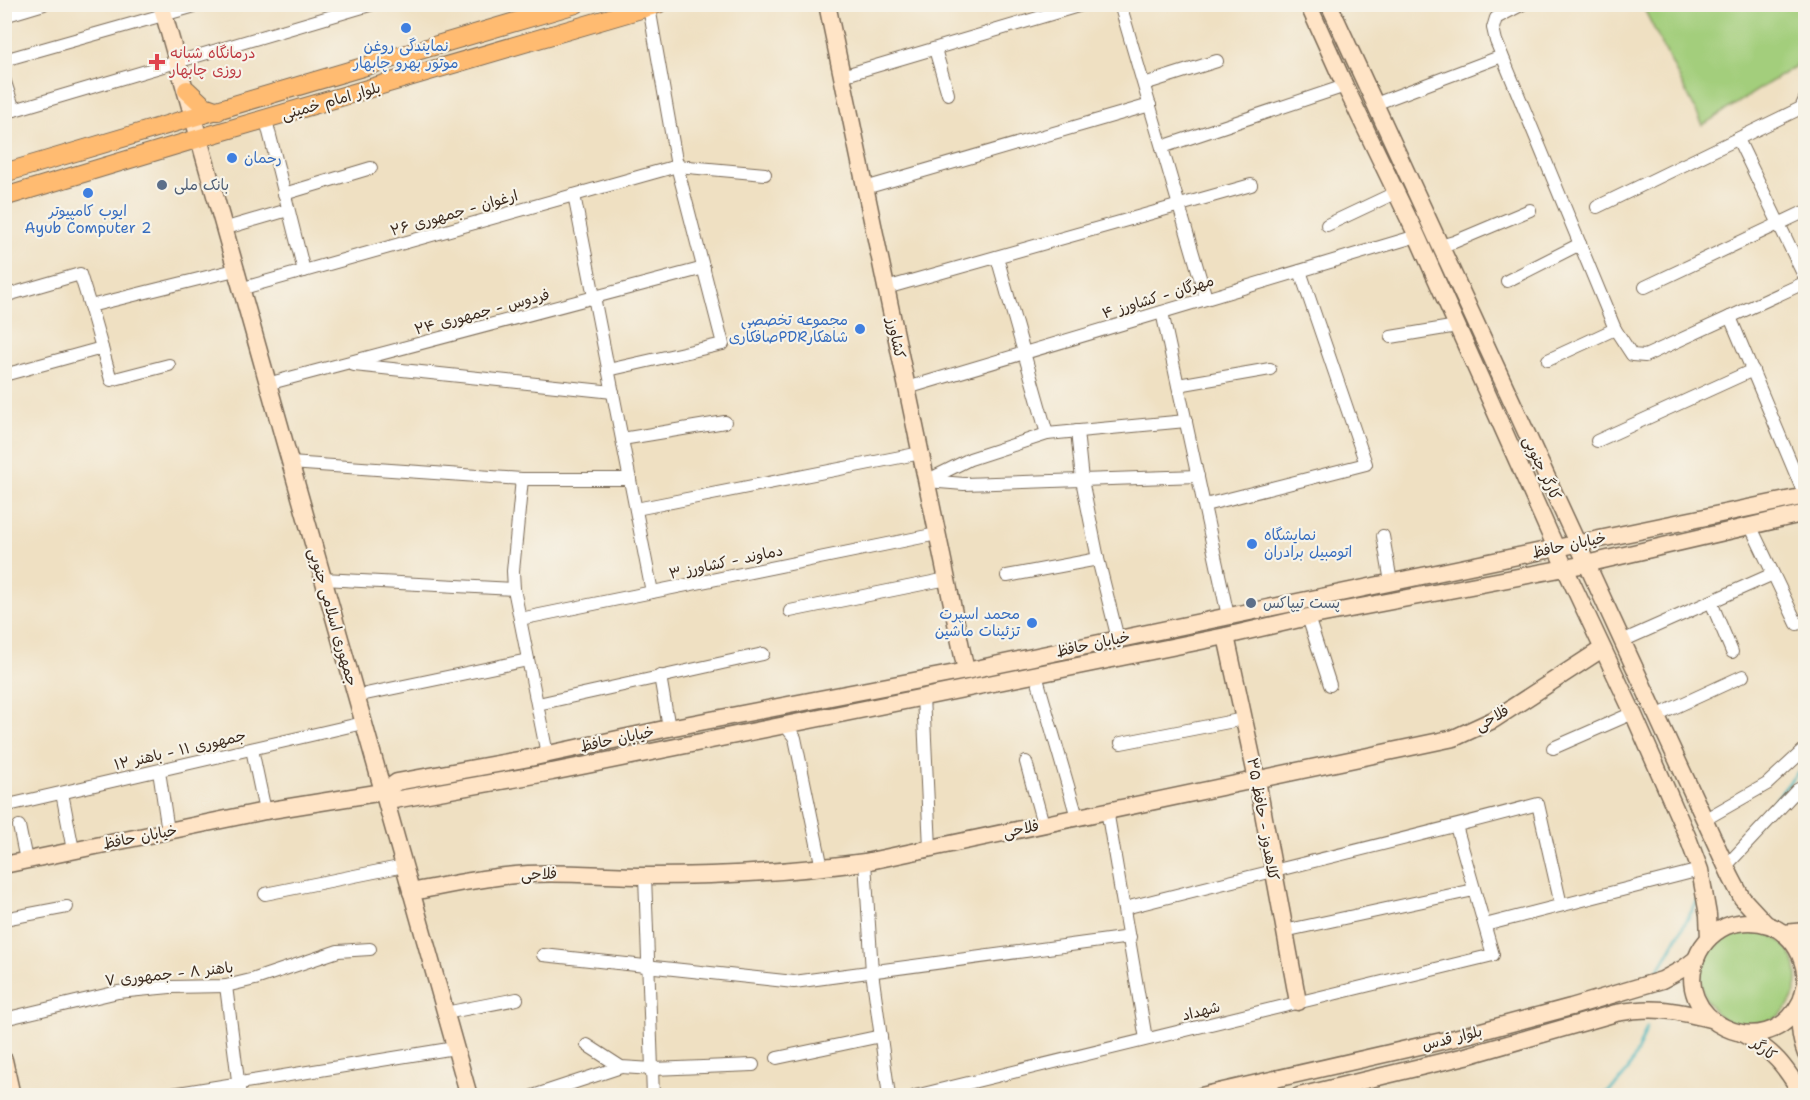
<svg xmlns="http://www.w3.org/2000/svg" width="1810" height="1100" font-family="'Shantell Sans','Playpen Sans Arabic',sans-serif">
	<style>
		.green { fill: #a3ce7b; stroke: #6f7c4c; stroke-width: 1.5 }
		.lines { fill: none; stroke-linecap: round; stroke-linejoin: round }
		.stream { stroke: #41b2b9; stroke-width: 3 }
		.street-casing { stroke: #7a6a57; stroke-width: 14 }
		.secondary-casing { stroke: #7a6a57; stroke-width: 19 }
		.primary-casing { stroke: #7a6a57; stroke-width: 20 }
		.street { stroke: #fff; stroke-width: 12 }
		.secondary { stroke: #ffe4c6; stroke-width: 16 }
		.primary { stroke: #ffbb71; stroke-width: 18 }
		.shop-dot { fill: #3f7fe0; stroke: #f7f3e8; stroke-width: 2 }
		.health-dot { fill: #e0444e; stroke: #f7f3e8; stroke-width: 2 }
		.service-dot { fill: #5c6f8a; stroke: #f7f3e8; stroke-width: 2 }
		.labels { text-anchor: middle; stroke-width: 4.5; stroke-linejoin: round; paint-order: stroke }
		.shop-label { font-size: 15px; fill: #366cbe; stroke: #f7f3e8 }
		.health-label { font-size: 15px; fill: #be3a42; stroke: #f7f3e8; text-anchor: start }
		.street-label { font-size: 15px; fill: #3b2a1e; stroke: #f7f3e8 }
		.service-label { font-size: 15px; fill: #4e5e75; stroke: #f7f3e8; text-anchor: start }
	</style>
	<rect width="100%" height="100%" fill="#f7f3e8"/>
	<filter id="ink" filterUnits="userSpaceOnUse"><feTurbulence type="fractalNoise" baseFrequency=".0167" numOctaves="2"/><feDisplacementMap in="SourceGraphic" scale="12" xChannelSelector="R" yChannelSelector="G"/><feConvolveMatrix kernelMatrix="1 2 1 2 8 2 1 2 1" color-interpolation-filters="sRGB"/></filter>
	<filter id="wash" filterUnits="userSpaceOnUse"><feTurbulence type="fractalNoise" baseFrequency=".008" numOctaves="4" result="noise"/><feDisplacementMap in="SourceGraphic" scale="24" xChannelSelector="R" yChannelSelector="G"/><feGaussianBlur stdDeviation="1.35" result="paint"/><feColorMatrix in="noise" values="0 0 0 0 0 0 0 0 0 0 0 0 0 0 0 0 0 1.4 0 .05"/><feComposite in="paint" operator="in"/></filter>
	<g filter="url(#wash)">
		<rect width="100%" height="100%" fill="#efe0c2"/>
		<g class="green">
			<polygon points="1642,5 1805,5 1805,60 1703,125"/>
			<circle cx="1749" cy="978" r="48"/>
		</g>
		<g class="lines">
			<g class="stream">
				<polyline points="1749,833 1806,762"/>
				<polyline points="1658,971 1698,900"/>
				<path d="M1602 1096C1629 1079 1636 1055 1647 1027"/>
			</g>
		</g>
	</g>
	<g filter="url(#ink)">
		<g class="lines">
			<defs>
				<g id="street">
					<polyline points="1120,4 1206,298"/>
					<polyline points="1523,4 1496,18 1493,28 1496,41 1615,329 1632,355 1645,356 1806,282"/>
					<polyline points="4,16 44,4"/>
					<polyline points="935,49 948,94"/>
					<polyline points="4,60 202,4"/>
					<polyline points="842,76 1085,4"/>
					<polyline points="4,79 14,110"/>
					<polyline points="1144,84 1217,61"/>
					<polyline points="1375,104 1502,56"/>
					<polyline points="4,113 373,4"/>
					<polyline points="266,120 304,271"/>
					<polyline points="1738,139 1806,280"/>
					<polyline points="1162,147 1345,86"/>
					<polyline points="865,188 1150,105"/>
					<polyline points="284,194 371,168"/>
					<polyline points="574,195 652,592"/>
					<polyline points="1597,207 1801,108 1806,97"/>
					<polyline points="1327,225 1397,192"/>
					<polyline points="223,229 288,210"/>
					<polyline points="1440,246 1454,242 1530,210"/>
					<polyline points="997,257 1047,434 1186,421"/>
					<polyline points="1507,281 1580,244"/>
					<polyline points="1645,287 1806,211"/>
					<polyline points="886,288 1251,185"/>
					<polyline points="240,289 677,166 765,174"/>
					<polyline points="4,296 80,274 90,306"/>
					<polyline points="1162,312 1228,616"/>
					<polyline points="1730,317 1805,496"/>
					<polyline points="1391,337 1457,326"/>
					<polyline points="102,348 111,380 169,365"/>
					<polyline points="1548,360 1615,329"/>
					<polyline points="354,365 613,392"/>
					<polyline points="608,370 723,344 677,166 649,7"/>
					<polyline points="4,375 102,348 90,306 235,270"/>
					<polyline points="267,384 704,268"/>
					<polyline points="1178,385 1270,369"/>
					<polyline points="907,388 1417,236"/>
					<polyline points="1077,431 1082,480 1098,559 1118,639"/>
					<polyline points="622,439 725,422"/>
					<polyline points="1597,441 1753,370"/>
					<polyline points="290,463 522,479 630,479"/>
					<polyline points="522,479 513,571 514,589 547,754"/>
					<polyline points="928,480 970,459 1047,434"/>
					<polyline points="927,481 964,484 1198,476"/>
					<polyline points="1205,505 1366,464 1300,271"/>
					<polyline points="636,509 921,453"/>
					<polyline points="1750,525 1797,624"/>
					<polyline points="1383,536 1391,582"/>
					<polyline points="1007,576 1098,559"/>
					<polyline points="323,579 514,589"/>
					<polyline points="1711,602 1732,652"/>
					<polyline points="790,611 947,579"/>
					<polyline points="1308,617 1330,685"/>
					<polyline points="520,619 937,534"/>
					<polyline points="1622,641 1773,574"/>
					<polyline points="1036,675 1077,817"/>
					<polyline points="660,676 669,728"/>
					<polyline points="356,696 528,660"/>
					<polyline points="923,696 930,848"/>
					<polyline points="538,704 763,654"/>
					<polyline points="1656,716 1743,676"/>
					<polyline points="785,725 795,738 822,868"/>
					<polyline points="1121,743 1244,719"/>
					<polyline points="1553,748 1633,713"/>
					<polyline points="252,749 265,811"/>
					<polyline points="1026,762 1043,824"/>
					<polyline points="159,771 168,831"/>
					<polyline points="62,793 73,850"/>
					<polyline points="4,806 363,723"/>
					<polyline points="1107,810 1146,1039"/>
					<polyline points="1704,820 1767,784 1806,748"/>
					<polyline points="19,826 26,860"/>
					<polyline points="865,862 872,972 889,1096"/>
					<polyline points="1726,866 1797,790 1806,785"/>
					<polyline points="645,876 653,1096"/>
					<polyline points="265,894 404,866"/>
					<path d="M1125 908C1262 873 1401 841 1538 804L1561 905"/>
					<polyline points="4,919 67,907"/>
					<polyline points="1485,925 1700,870"/>
					<polyline points="1284,931 1474,890"/>
					<polyline points="543,955 794,982 1130,937"/>
					<polyline points="226,986 240,1096"/>
					<polyline points="445,1013 517,999"/>
					<polyline points="4,1019 118,992 170,987 226,986 255,979 338,951 370,949"/>
					<polyline points="587,1045 621,1067 653,1069 753,1065"/>
					<polyline points="777,1058 881,1036"/>
					<polyline points="160,1096 455,1048"/>
					<polyline points="533,1096 621,1067"/>
					<polyline points="915,1096 1493,955 1456,826"/>
				</g>
				<g id="secondary">
					<polyline points="161,4 469,1096"/>
					<polyline points="827,4 966,671"/>
					<polyline points="1308,4 1345,86 1417,236 1565,568 1633,713 1688,838 1700,870 1708,915 1709,938"/>
					<polyline points="1329,4 1731,877 1742,898 1766,924"/>
					<polyline points="1226,636 1257,780 1298,1002"/>
					<polyline points="383,792 394,800 552,772 1226,636 1308,617 1586,564 1806,513"/>
					<polyline points="4,865 265,811 383,792 397,782 530,758 669,728 966,671 1806,496"/>
					<path d="M411 892C450 885 489 876 528 874 568 872 607 876 647 876 720 876 792 872 865 862L1454 738 1493 720 1602 649"/>
					<polyline points="1783,933 1806,931"/>
					<path d="M1806 980C1803 943 1778 917 1738 923 1722 925 1707 937 1699 952 1665 1020 1768 1069 1801 1001 1803 996 1804 989 1806 984"/>
					<path d="M1801 1002C1799 1022 1799 1036 1806 1054"/>
					<path d="M1743 1034C1774 1051 1785 1066 1803 1096"/>
					<polyline points="4,1060 12,1096"/>
					<polyline points="1201,1096 1455,1038 1571,1007 1662,980 1684,968 1696,959"/>
					<path d="M1299 1096 1466 1056 1616 1013C1653 1006 1674 1010 1710 1019"/>
				</g>
				<g id="primary">
					<polyline points="187,90 204,106 218,111"/>
					<polyline points="4,173 576,4"/>
					<polyline points="4,197 200,138 658,4"/>
				</g>
			</defs>
			<use href="#street" class="street-casing"/>
			<use href="#secondary" class="secondary-casing"/>
			<use href="#primary" class="primary-casing"/>
			<use href="#street" class="street"/>
			<use href="#secondary" class="secondary"/>
			<use href="#primary" class="primary"/>
		</g>
	</g>
	<g class="shop-dot">
		<circle cx="406" cy="28" r="6"/>
		<circle cx="232" cy="158" r="6"/>
		<circle cx="88" cy="193" r="6"/>
		<circle cx="860" cy="329" r="6"/>
		<circle cx="1252" cy="544" r="6"/>
		<circle cx="1032" cy="623" r="6"/>
	</g>
	<path class="health-dot" d="M154 53h6v6h6v6h-6v6h-6v-6h-6v-6h6z"/>
	<g class="service-dot">
		<circle cx="162" cy="185" r="6"/>
		<circle cx="1251" cy="603" r="6"/>
	</g>
	<g class="labels">
		<g class="shop-label">
			<text x="406" y="51">نمایندگی روغن<tspan x="406" dy="17">موتور بهرو چابهار</tspan></text>
			<text x="244" y="163" text-anchor="start">رحمان</text>
			<text x="88" y="216">ایوب کامپیوتر<tspan x="88" dy="17">Ayub Computer 2</tspan></text>
			<text x="848" y="325" text-anchor="end">مجموعه تخصصی<tspan x="848" dy="17">صافکاریPDRشاهکار</tspan></text>
			<text x="1264" y="540" text-anchor="start">نمایشگاه<tspan x="1264" dy="17">اتومبیل برادران</tspan></text>
			<text x="1020" y="619" text-anchor="end">محمد اسپرت<tspan x="1020" dy="17">تزئینات ماشین</tspan></text>
		</g>
		<g class="health-label">
			<text x="170" y="58">درمانگاه شبانه<tspan x="170" dy="17">روزی چابهار</tspan></text>
		</g>
		<g class="street-label">
			<text transform="translate(331 101) rotate(-16)" y="5">بلوار امام خمینی</text>
			<text transform="translate(454 213) rotate(-16)" y="5">ارغوان - جمهوری ۲۶</text>
			<text transform="translate(1158 297) rotate(-17)" y="5">مهرگان - کشاورز ۴</text>
			<text transform="translate(482 312) rotate(-15)" y="5">فردوس - جمهوری ۲۴</text>
			<text transform="translate(896 338) rotate(78)" y="5">کشاورز</text>
			<text transform="translate(1542 468) rotate(65)" y="5">کارگر جنوبی</text>
			<text transform="translate(1569 545) rotate(-12)" y="5">خیابان حافظ</text>
			<text transform="translate(726 562) rotate(-12)" y="5">دماوند - کشاورز ۳</text>
			<text transform="translate(333 617) rotate(74)" y="5">جمهوری اسلامی جنوبی</text>
			<text transform="translate(1093 644) rotate(-12)" y="5">خیابان حافظ</text>
			<text transform="translate(1492 718) rotate(-30)" y="5">فلاحی</text>
			<text transform="translate(617 739) rotate(-12)" y="5">خیابان حافظ</text>
			<text transform="translate(180 750) rotate(-13)" y="5">جمهوری ۱۱ - باهنر ۱۲</text>
			<text transform="translate(1263 819) rotate(80)" y="5">کلاهدوز - حافظ ۳۵</text>
			<text transform="translate(1021 829) rotate(-12)" y="5">فلاحی</text>
			<text transform="translate(140 837) rotate(-11)" y="5">خیابان حافظ</text>
			<text transform="translate(539 874) rotate(-2)" y="5">فلاحی</text>
			<text transform="translate(169 974) rotate(-6)" y="5">باهنر ۸ - جمهوری ۷</text>
			<text transform="translate(1201 1011) rotate(-14)" y="5">شهداد</text>
			<text transform="translate(1452 1038) rotate(-14)" y="5">بلوار قدس</text>
			<text transform="translate(1764 1049) rotate(37)" y="5">کارگر</text>
		</g>
		<g class="service-label">
			<text x="174" y="190">بانک ملی</text>
			<text x="1263" y="608">پست تیپاکس</text>
		</g>
	</g>
	<rect width="1810" height="1100" fill="none" stroke="#f7f3e8" stroke-width="24"/>
</svg>
